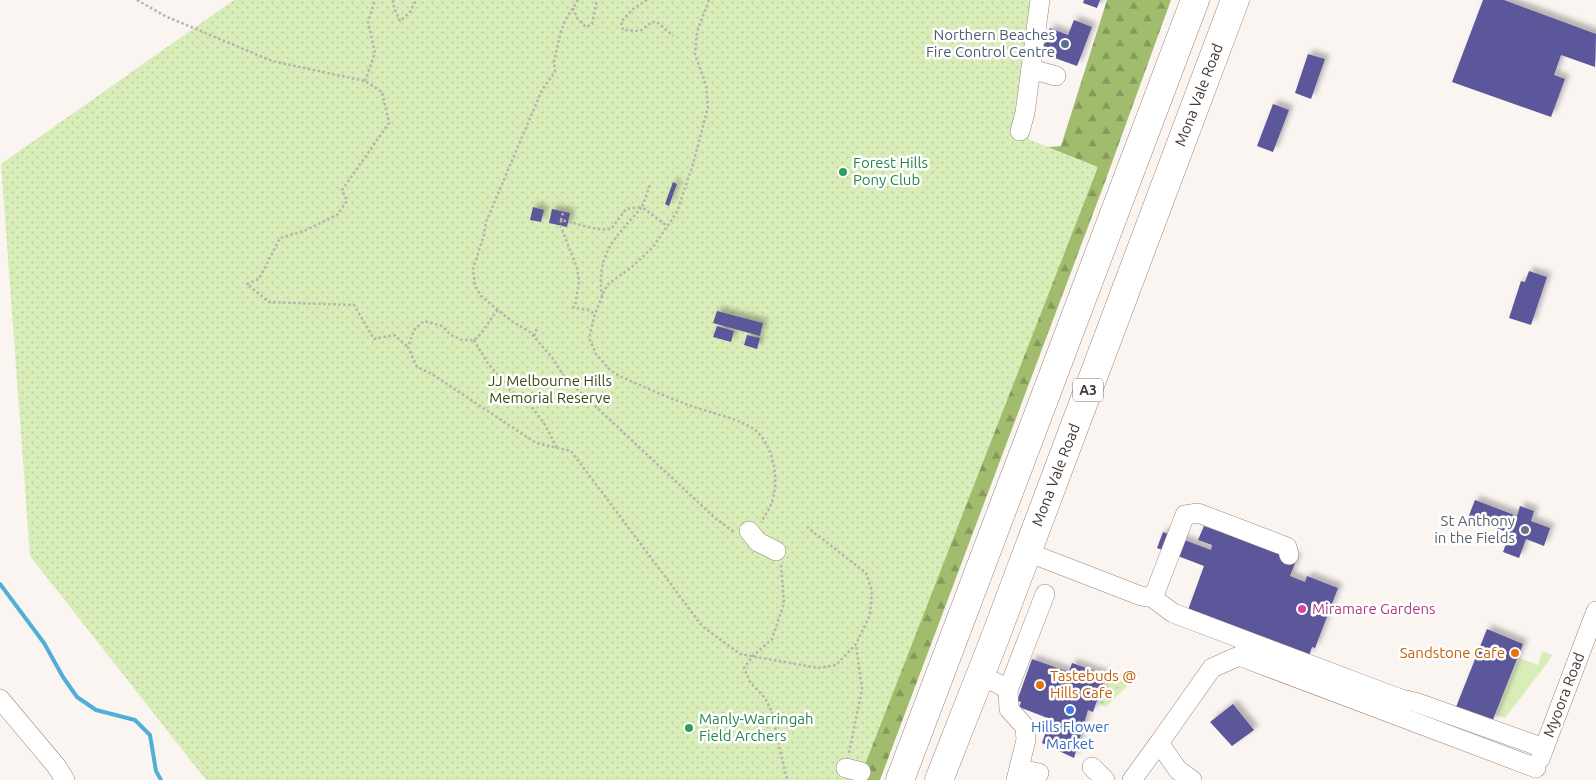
<svg xmlns="http://www.w3.org/2000/svg" width="1596" height="780" font-family="Ubuntu,sans-serif">
	<style>
		.green { fill: #d9edb8 }
		.forest { fill: url(#forest-firs) }
		.park { fill: url(#park-dots) }
		.lines { fill: none; stroke-linecap: round; stroke-linejoin: round }
		.stream { stroke: #50aed9; stroke-width: 4 }
		.building { fill: #5c569b; filter: url(#shadow) }
		.minor-casing { stroke: #9e8575; stroke-width: 20 }
		.highway-casing { stroke: #9e8575; stroke-width: 29 }
		.path { stroke: #bab2ae; stroke-width: 2.5; stroke-dasharray: 2.5 2.5; stroke-linecap: butt }
		.minor { stroke: #fff; stroke-width: 19 }
		.highway { stroke: #fff; stroke-width: 28 }
		.service-dot { fill: #5c6f8a; stroke: #fff; stroke-width: 2 }
		.leisure-dot { fill: #2e9e5b; stroke: #fff; stroke-width: 2 }
		.worship-dot { fill: #6b7280; stroke: #fff; stroke-width: 2 }
		.hotel-dot { fill: #d1479c; stroke: #fff; stroke-width: 2 }
		.food-dot { fill: #e8710a; stroke: #fff; stroke-width: 2 }
		.shop-dot { fill: #3f7fe0; stroke: #fff; stroke-width: 2 }
		.labels { text-anchor: middle; stroke-width: 5; stroke-linejoin: round; paint-order: stroke }
		.shield { fill: #fff; stroke: #7d7570; stroke-width: 1 }
		.shield-label { font-size: 14px; font-weight: bold; fill: #453a33 }
		.service-label { font-size: 15px; fill: #4e5e75; stroke: #fff; text-anchor: end }
		.street-label { font-size: 15px; fill: #453a33; stroke: #fff }
		.leisure-label { font-size: 15px; fill: #27864d; stroke: #fff; text-anchor: start }
		.park-label { font-size: 15px; fill: #3a4a11; stroke: #fff }
		.worship-label { font-size: 15px; fill: #5b616d; stroke: #fff; text-anchor: end }
		.hotel-label { font-size: 15px; fill: #b23c85; stroke: #fff; text-anchor: start }
		.food-label { font-size: 15px; fill: #c56008; stroke: #fff; text-anchor: end }
		.shop-label { font-size: 15px; fill: #366cbe; stroke: #fff }
	</style>
	<defs>
		<pattern id="forest-firs" width="22" height="20" patternUnits="userSpaceOnUse" patternTransform="scale(1.25)"><rect width="22" height="20" fill="#a1bc6d"/><path d="M5 1l3.5 6h-7zM16 11l3.5 6h-7z" fill="#859a5a"/></pattern>
		<pattern id="park-dots" width="8" height="8" patternUnits="userSpaceOnUse" patternTransform="scale(1.25)"><rect width="8" height="8" fill="#d9edb8"/><path d="M2 2h.1M6 6h.1" fill="none" stroke="#bccc9f" stroke-width="1.8" stroke-linecap="round"/></pattern>
		<filter id="shadow"><feDropShadow dx="4.5" dy="-4.5" stdDeviation="2.5" flood-color="#0004"/></filter>
	</defs>
	<rect width="100%" height="100%" fill="#fbf5f2"/>
	<polygon class="green" points="1542,651 1552,655 1548,662 1505,718 1496,715 1519,658 1538,665"/>
	<polygon class="forest" points="1107,0 1171,0 1106,179 880,780 793,780 1028,149 1061,146"/>
	<g class="park">
		<polygon points="234,0 1047,0 1028,139 1098,167 859,780 206,780 30,556 1,164"/>
		<polygon points="1110,673 1140,673 1106,707 1099,704"/>
	</g>
	<g class="lines">
		<polyline class="stream" points="0,584 44,643 63,677 77,697 96,710 135,720 150,735 156,771 161,780"/>
	</g>
	<g class="building">
		<polygon points="1084,0 1100,0 1097,8 1083,3"/>
		<polygon points="1483,0 1504,0 1596,34 1595,67 1561,55 1554,75 1565,79 1551,117 1452,82"/>
		<polygon points="1074,20 1092,27 1077,66 1041,53 1050,28 1068,35"/>
		<polygon points="1308,54 1325,59 1311,99 1295,93"/>
		<polygon points="1273,104 1289,110 1273,152 1257,146"/>
		<polygon points="673,182 677,184 669,206 665,204"/>
		<polygon points="533,207 544,210 541,222 530,220"/>
		<polygon points="552,209 570,213 567,227 549,223"/>
		<polygon points="1529,271 1547,277 1531,325 1509,318 1521,281 1525,282"/>
		<polygon points="717,311 763,323 760,336 713,323"/>
		<polygon points="717,326 734,331 731,342 713,337"/>
		<polygon points="747,335 760,338 757,349 744,345"/>
		<polygon points="1475,500 1517,516 1520,506 1534,511 1531,521 1550,528 1544,546 1526,539 1519,558 1503,552 1510,533 1468,518"/>
		<polygon points="1204,526 1218,531 1219,528 1297,558 1290,576 1305,582 1307,576 1338,588 1315,648 1312,647 1309,656 1188,610 1204,566 1157,548 1163,532 1211,550 1212,545 1198,540"/>
		<polygon points="1487,629 1523,644 1492,722 1456,707"/>
		<polygon points="1032,659 1069,672 1072,663 1106,675 1093,712 1088,710 1074,758 1042,743 1050,719 1019,707 1021,702 1017,701"/>
		<polygon points="1233,704 1254,730 1232,746 1210,722"/>
	</g>
	<g class="lines">
		<defs>
			<g id="minor">
				<polyline points="1031,69 1056,76"/>
				<polyline points="1020,131 1025,113 1040,0"/>
				<polyline points="749,531 758,542 776,551"/>
				<polyline points="1027,552 1141,596 1153,598 1173,613 1401,699 1415,702 1544,748"/>
				<polyline points="1153,598 1185,515 1198,513 1287,547 1289,555"/>
				<polyline points="980,677 997,683 1008,690 1009,709 1025,727 1026,740 1016,780"/>
				<polyline points="1008,690 1045,594"/>
				<polyline points="0,699 57,767 65,780"/>
				<polyline points="1540,759 1596,611"/>
				<polyline points="1092,767 1105,780"/>
				<polyline points="846,768 861,772"/>
				<polyline points="1019,769 1039,773"/>
				<polyline points="1132,780 1159,743"/>
				<polyline points="1192,780 1178,770 1159,743 1212,668 1239,656 1536,768"/>
			</g>
			<g id="highway">
				<polyline points="900,780 1195,0"/>
				<polyline points="939,780 993,643 1235,0"/>
			</g>
		</defs>
		<use href="#minor" class="minor-casing"/>
		<use href="#highway" class="highway-casing"/>
		<g class="path">
			<polyline points="137,0 165,16 272,61 365,81 382,92 389,123 342,190 347,201 337,215 304,231 280,238 259,279 247,284 269,302 354,305 374,339 394,335 408,347"/>
			<polyline points="393,0 394,8 400,21 410,12 416,0"/>
			<polyline points="578,0 566,19 561,31 554,61 555,72 542,90 486,222 484,235 473,269 475,286 481,296 498,310 513,322 530,332 554,360 564,377 715,518 734,532"/>
			<polyline points="647,0 633,9 621,22 623,30 640,31 652,22 657,22 673,36"/>
			<path d="M709 0 697 32 695 54 706 85 708 107 693 164 677 212 653 247 633 266 607 285 595 314 590 333V340L596 354 610 370 619 376C644 387 669 398 694 407 712 413 740 419 755 430 773 445 779 477 773 498 771 507 766 514 761 522"/>
			<polyline points="573,8 577,18 586,27 592,24 597,0"/>
			<polyline points="365,81 375,53 368,22 375,0"/>
			<path d="M563 213 561 220C577 223 595 231 611 229L626 209 642 207 650 185"/>
			<polyline points="561,220 561,227 577,268 579,281 575,307"/>
			<path d="M602 297C596 253 615 238 642 207L667 226"/>
			<polyline points="572,307 588,310 595,314"/>
			<path d="M498 310C488 321 486 330 474 340H462L451 335 442 326 424 321 414 330 408 347 417 367 432 374 536 443 571 451 702 626 740 654 818 668 836 665 856 644 870 615 872 591 866 573 807 527"/>
			<polyline points="534,336 537,328"/>
			<polyline points="474,340 487,362 510,390 528,402 544,423 557,448"/>
			<polyline points="781,565 784,603 772,639 753,656 744,668 750,682 765,698 771,710 787,780"/>
			<polyline points="849,753 862,689 856,644"/>
		</g>
		<use href="#minor" class="minor"/>
		<use href="#highway" class="highway"/>
	</g>
	<circle class="service-dot" cx="1065" cy="44" r="5"/>
	<g class="leisure-dot">
		<circle cx="843" cy="172" r="5"/>
		<circle cx="689" cy="728" r="5"/>
	</g>
	<circle class="worship-dot" cx="1525" cy="530" r="5"/>
	<circle class="hotel-dot" cx="1302" cy="609" r="5"/>
	<g class="food-dot">
		<circle cx="1515" cy="653" r="5"/>
		<circle cx="1040" cy="685" r="5"/>
	</g>
	<circle class="shop-dot" cx="1070" cy="710" r="5"/>
	<g class="labels">
		<rect class="shield" x="1073" y="378.5" width="30" height="23" rx="4"/>
		<g class="shield-label">
			<text x="1088" y="395">A3</text>
		</g>
		<g class="service-label">
			<text x="1055" y="40">Northern Beaches<tspan x="1055" dy="17">Fire Control Centre</tspan></text>
		</g>
		<g class="street-label">
			<text transform="translate(1199 95) rotate(-69)" y="5">Mona Vale Road</text>
			<text transform="translate(1056 475) rotate(-69)" y="5">Mona Vale Road</text>
			<text transform="translate(1564 695) rotate(-69)" y="5">Myoora Road</text>
		</g>
		<g class="leisure-label">
			<text x="853" y="168">Forest Hills<tspan x="853" dy="17">Pony Club</tspan></text>
			<text x="699" y="724">Manly-Warringah<tspan x="699" dy="17">Field Archers</tspan></text>
		</g>
		<g class="park-label">
			<text x="550" y="386">JJ Melbourne Hills<tspan x="550" dy="17">Memorial Reserve</tspan></text>
		</g>
		<g class="worship-label">
			<text x="1515" y="526">St Anthony<tspan x="1515" dy="17">in the Fields</tspan></text>
		</g>
		<g class="hotel-label">
			<text x="1312" y="614">Miramare Gardens</text>
		</g>
		<g class="food-label">
			<text x="1505" y="658">Sandstone Cafe</text>
			<text x="1050" y="681" text-anchor="start">Tastebuds @<tspan x="1050" dy="17">Hills Cafe</tspan></text>
		</g>
		<g class="shop-label">
			<text x="1070" y="732">Hills Flower<tspan x="1070" dy="17">Market</tspan></text>
		</g>
	</g>
</svg>
